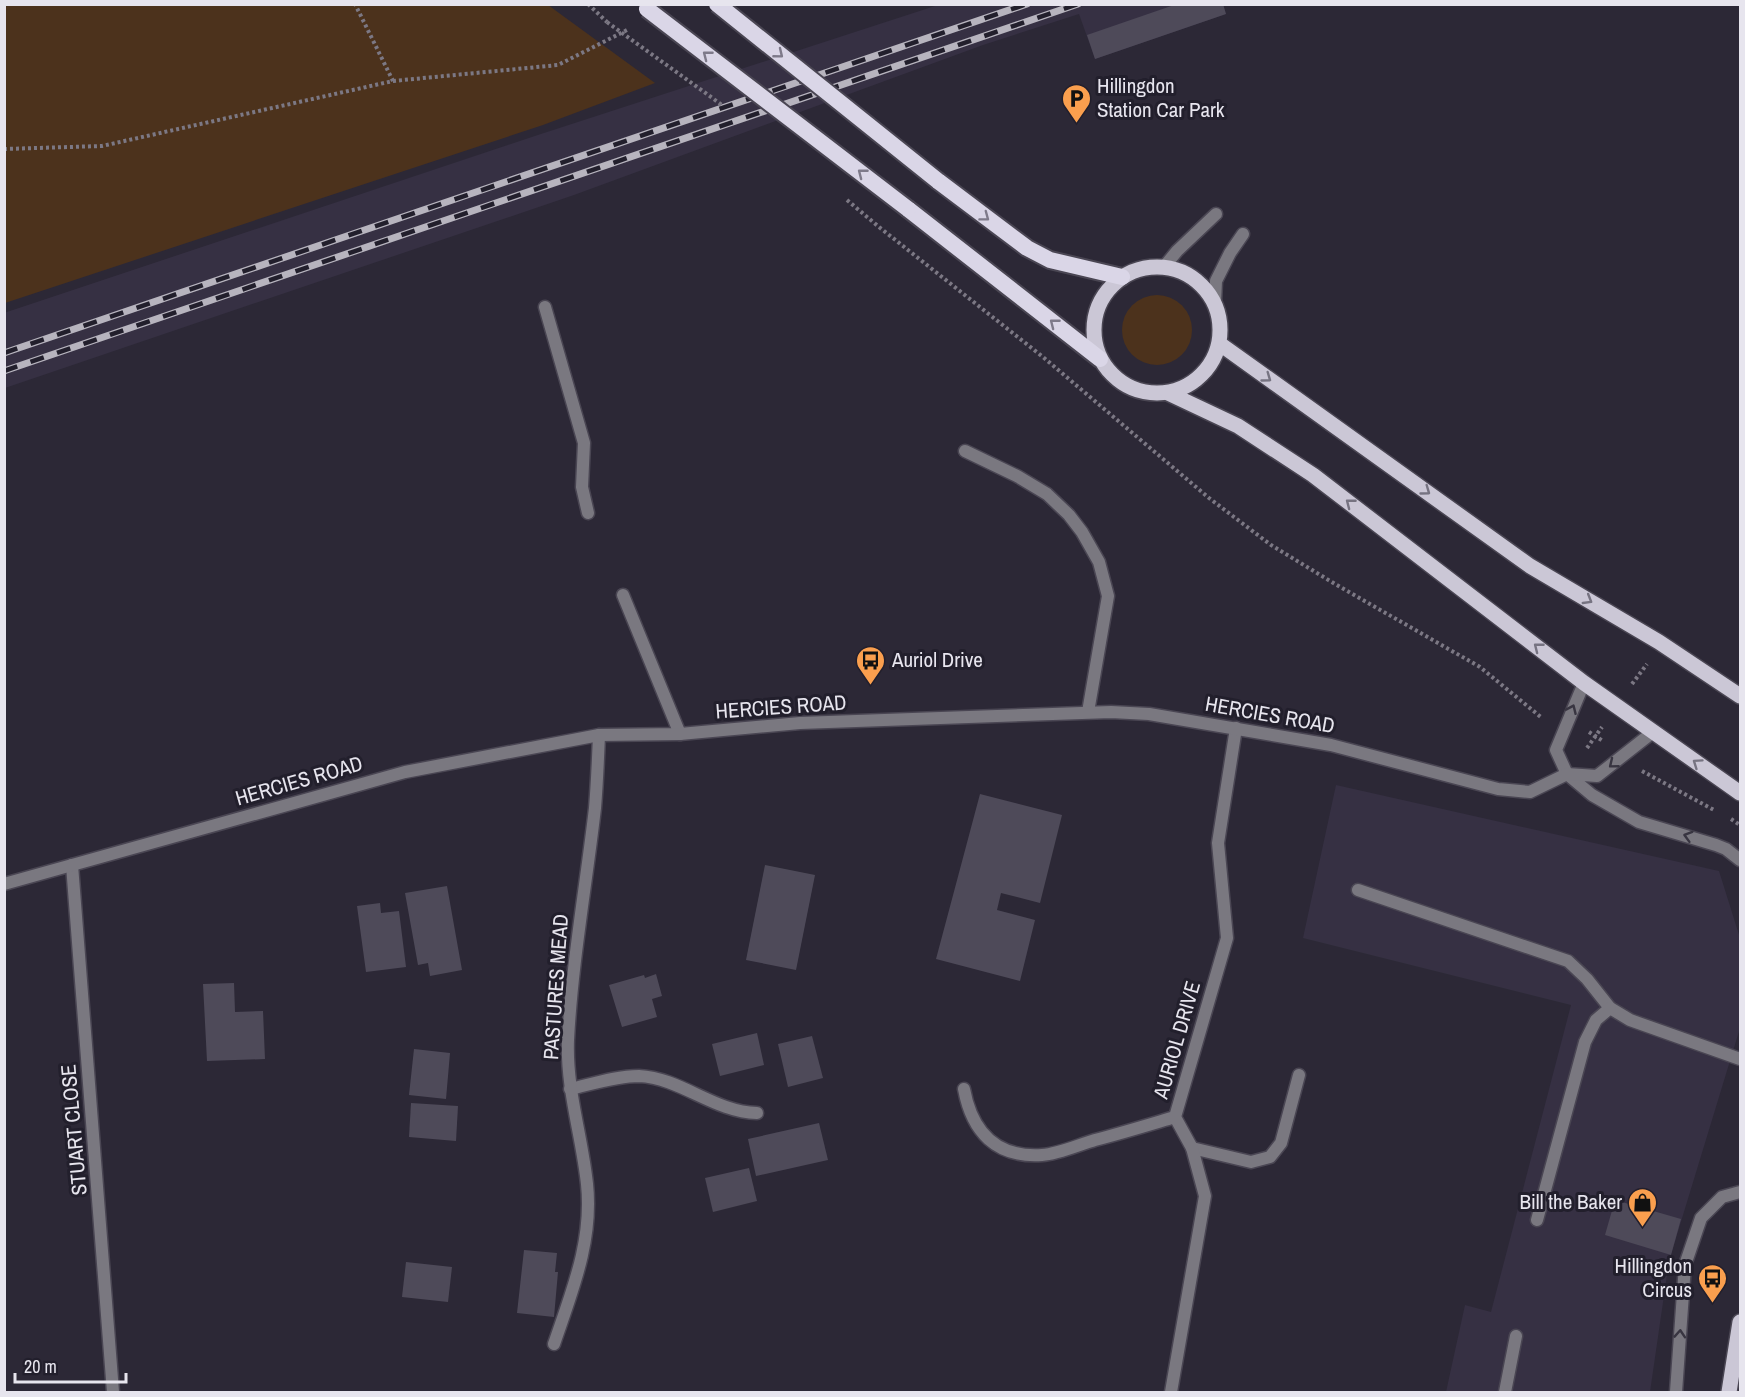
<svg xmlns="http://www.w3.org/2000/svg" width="1745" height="1397" font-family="'Archivo Narrow',sans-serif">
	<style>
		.built { fill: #363043 }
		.green { fill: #4c321c }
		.building { fill: #4e4a59 }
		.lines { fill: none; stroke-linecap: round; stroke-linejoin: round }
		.service-casing { stroke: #4a4653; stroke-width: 15 }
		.minor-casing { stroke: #4a4653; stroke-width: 15 }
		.tertiary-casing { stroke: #4a4653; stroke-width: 15 }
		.primary-casing { stroke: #4a4653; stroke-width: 18 }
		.trunk-casing { stroke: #4a4653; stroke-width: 20 }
		.path { stroke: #7c7884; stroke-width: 4; stroke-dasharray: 3 3; stroke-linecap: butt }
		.service { stroke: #7a7880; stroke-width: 12 }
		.minor { stroke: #7a7880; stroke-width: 12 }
		.tertiary { stroke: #7a7880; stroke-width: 12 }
		.primary { stroke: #cbc7d6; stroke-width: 15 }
		.trunk { stroke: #dad6e7; stroke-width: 16 }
		.rail-casing { stroke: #b7b4be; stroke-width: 7 }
		.rail { stroke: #221f2c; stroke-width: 4.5; stroke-dasharray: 14; stroke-linecap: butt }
		.trunk-bridge-casing { stroke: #4a4653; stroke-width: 20; stroke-linecap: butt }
		.path-bridge { stroke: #7c7884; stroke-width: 4; stroke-dasharray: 3 3; stroke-linecap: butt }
		.trunk-bridge { stroke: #dad6e7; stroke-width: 16 }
		.oneway { stroke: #7e7a8a }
		.oneway2 { stroke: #767381 }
		.oneway3 { stroke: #383541 }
		.labels { text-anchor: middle; stroke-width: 6; stroke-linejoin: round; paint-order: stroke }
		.poi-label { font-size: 21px; fill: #e7e5ee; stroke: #221f2c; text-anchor: start }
		.street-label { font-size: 21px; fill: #e7e5ee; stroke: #221f2c }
	</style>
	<rect width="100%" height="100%" fill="#2c2836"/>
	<g class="built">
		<polygon points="1223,4 1226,14 1095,59 1079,14 983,45 574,195 5,388 4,313 544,133 938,5"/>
		<polygon points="1336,785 1719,871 1740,938 1740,1028 1669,1261 1650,1392 1446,1392 1465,1305 1491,1312 1571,1005 1303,938"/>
	</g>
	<g class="green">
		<polygon points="4,5 548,5 655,83 543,125 5,303"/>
		<circle cx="1157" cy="330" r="35"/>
	</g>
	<g class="building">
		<polygon points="1177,4 1223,4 1226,14 1095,59 1087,35"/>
		<polygon points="980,794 1062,815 1040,903 1001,893 997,910 1035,920 1020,981 936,959"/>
		<polygon points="765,865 815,875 796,970 746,960"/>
		<polygon points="447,886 462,970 430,976 428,963 418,965 405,893"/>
		<polygon points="380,903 381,913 399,911 406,967 366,972 357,906"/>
		<polygon points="656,974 662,996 652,999 657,1017 622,1027 609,985 644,975 645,978"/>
		<polygon points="234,983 235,1012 263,1011 265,1059 207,1061 203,984"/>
		<polygon points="757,1033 764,1065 720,1076 712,1044"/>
		<polygon points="812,1036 823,1078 788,1087 778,1044"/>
		<polygon points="414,1049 450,1053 446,1099 409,1095"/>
		<polygon points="411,1103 458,1106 456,1141 409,1137"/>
		<polygon points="819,1123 828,1160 756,1176 748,1139"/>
		<polygon points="749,1168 757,1201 713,1212 705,1178"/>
		<polygon points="1615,1200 1681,1219 1671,1255 1605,1235"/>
		<polygon points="524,1250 557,1253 555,1272 558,1272 554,1317 517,1313"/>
		<polygon points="406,1262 452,1267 448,1302 402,1297"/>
	</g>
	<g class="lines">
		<defs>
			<g id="service">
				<polyline points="545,307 584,443 582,487 588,513"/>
				<polyline points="965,451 1017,476 1047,494 1069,515 1082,532 1099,562 1108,596 1088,712"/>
				<polyline points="623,595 680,734"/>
				<polyline points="1567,774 1592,795 1639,822 1716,845 1726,849 1740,860"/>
				<polyline points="1358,890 1568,961 1587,979 1610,1008 1630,1020 1740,1059"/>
				<path d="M570 1089C592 1084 616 1076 639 1076 681 1078 714 1112 757 1113"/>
				<polyline points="1537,1220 1585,1042 1596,1020 1610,1008"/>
				<polyline points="1505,1392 1516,1336"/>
				<polyline points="1676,1392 1685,1265 1701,1218 1722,1197 1740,1192"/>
			</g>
			<g id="minor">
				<polyline points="1164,267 1177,251 1216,214"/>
				<polyline points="1215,303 1216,281 1230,253 1243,234"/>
				<polyline points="72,865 113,1392"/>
				<path d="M964 1089C972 1132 996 1158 1042 1155 1059 1154 1078 1145 1095 1140 1122 1133 1148 1125 1175 1117"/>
				<polyline points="1192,1148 1251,1162 1270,1157 1281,1143 1299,1075"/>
				<path d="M554 1344C572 1291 593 1241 587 1184 582 1136 566 1089 568 1040 572 962 586 886 595 808 597 784 598 760 599 735"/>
				<polyline points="1171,1392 1205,1196 1192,1148 1175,1117 1227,938 1218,843 1236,728"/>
			</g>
			<g id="tertiary">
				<polyline points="1567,774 1556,750 1584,683"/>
				<polyline points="4,884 405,772 599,735 680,734 800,723 1111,712 1149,714 1331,745 1498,789 1530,792 1567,774 1597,776 1653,732"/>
			</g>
			<g id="primary">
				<circle cx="1157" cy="330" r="63"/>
				<polyline points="1220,344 1530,566 1659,642 1740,696"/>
				<polyline points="1168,393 1238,426 1313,475 1584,683 1740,793"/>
				<polyline points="1729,1392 1740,1322"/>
			</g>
			<g id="trunk">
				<polyline points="938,181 1027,248 1050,260 1122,277"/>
				<polyline points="908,209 1100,359"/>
			</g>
		</defs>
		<use href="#service" class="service-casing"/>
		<use href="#minor" class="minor-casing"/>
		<use href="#tertiary" class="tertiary-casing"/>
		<use href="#primary" class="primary-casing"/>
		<use href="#trunk" class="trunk-casing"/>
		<g class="path">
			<polyline points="588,4 607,22"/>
			<polyline points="393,81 558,65 629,29"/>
			<polyline points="4,149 102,146 393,81 355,4"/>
			<polyline points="879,227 1043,357 1209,498 1271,545 1335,584 1480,667 1542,718"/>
			<polyline points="1632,684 1647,664"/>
			<polyline points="1589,732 1603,741"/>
			<polyline points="1587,748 1602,727"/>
			<polyline points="1642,771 1714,810"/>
			<polyline points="1731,819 1740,825"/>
		</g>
		<use href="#service" class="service"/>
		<use href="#minor" class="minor"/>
		<use href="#tertiary" class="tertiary"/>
		<use href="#primary" class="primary"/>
		<use href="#trunk" class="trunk"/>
		<defs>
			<g id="rail">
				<polyline points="4,353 1027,4"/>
				<polyline points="4,371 1078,4"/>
			</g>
		</defs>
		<use href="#rail" class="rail-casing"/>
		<use href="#rail" class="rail"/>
		<defs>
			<g id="trunk-bridge">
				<polyline points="717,4 938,181"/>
				<polyline points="647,9 908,209"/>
			</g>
		</defs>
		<use href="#trunk-bridge" class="trunk-bridge-casing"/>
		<g class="path-bridge">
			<polyline points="607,22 722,105"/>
			<polyline points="847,200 879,227"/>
		</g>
		<use href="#trunk-bridge" class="trunk-bridge"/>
	</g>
	<defs><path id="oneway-chevron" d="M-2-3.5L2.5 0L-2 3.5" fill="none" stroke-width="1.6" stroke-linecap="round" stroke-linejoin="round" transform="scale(1.5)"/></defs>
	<g class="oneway">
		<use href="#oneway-chevron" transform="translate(779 54) rotate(39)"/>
		<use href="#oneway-chevron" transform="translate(707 55) rotate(-142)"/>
		<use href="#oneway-chevron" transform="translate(862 173) rotate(-142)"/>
		<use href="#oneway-chevron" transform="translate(985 217) rotate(37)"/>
		<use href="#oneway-chevron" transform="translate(1054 323) rotate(-142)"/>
	</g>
	<g class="oneway2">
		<use href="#oneway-chevron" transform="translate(1267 378) rotate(36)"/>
		<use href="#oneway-chevron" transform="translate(1426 491) rotate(36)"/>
		<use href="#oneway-chevron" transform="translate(1350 503) rotate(-142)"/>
		<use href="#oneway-chevron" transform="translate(1588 600) rotate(31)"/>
		<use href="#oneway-chevron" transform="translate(1538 647) rotate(-142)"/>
		<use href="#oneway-chevron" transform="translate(1697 763) rotate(-145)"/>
	</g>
	<g class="oneway3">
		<use href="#oneway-chevron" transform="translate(1572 709) rotate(-66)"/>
		<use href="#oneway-chevron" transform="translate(1613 764) rotate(141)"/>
		<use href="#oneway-chevron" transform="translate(1688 836) rotate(-164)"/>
		<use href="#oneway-chevron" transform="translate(1680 1334) rotate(-86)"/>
	</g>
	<defs>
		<symbol id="parking-pin" viewBox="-11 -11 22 30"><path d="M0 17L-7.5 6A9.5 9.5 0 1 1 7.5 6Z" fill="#fa9f4e" stroke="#221f2c"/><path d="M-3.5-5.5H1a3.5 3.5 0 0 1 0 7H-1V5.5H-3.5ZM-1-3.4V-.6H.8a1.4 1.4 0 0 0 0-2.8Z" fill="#111"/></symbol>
		<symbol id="bus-pin" viewBox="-11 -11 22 30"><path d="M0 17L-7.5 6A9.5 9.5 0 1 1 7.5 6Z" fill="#fa9f4e" stroke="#221f2c"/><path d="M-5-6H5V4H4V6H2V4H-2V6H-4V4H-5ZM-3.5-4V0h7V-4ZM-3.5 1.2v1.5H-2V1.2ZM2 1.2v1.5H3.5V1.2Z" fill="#111"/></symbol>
		<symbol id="shop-pin" viewBox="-11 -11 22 30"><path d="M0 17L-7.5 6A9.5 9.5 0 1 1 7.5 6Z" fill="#fa9f4e" stroke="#221f2c"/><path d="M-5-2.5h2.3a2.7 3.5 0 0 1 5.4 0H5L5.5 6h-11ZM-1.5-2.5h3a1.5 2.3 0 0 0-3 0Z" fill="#111"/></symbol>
	</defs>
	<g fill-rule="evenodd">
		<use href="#parking-pin" x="1060" y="82" width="33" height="45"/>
		<use href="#bus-pin" x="854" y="644" width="33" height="45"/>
		<use href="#shop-pin" x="1626" y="1186" width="33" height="45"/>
		<use href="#bus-pin" x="1696" y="1262" width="33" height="45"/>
	</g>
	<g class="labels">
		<g class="poi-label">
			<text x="1097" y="93">Hillingdon<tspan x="1097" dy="24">Station Car Park</tspan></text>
			<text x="892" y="667">Auriol Drive</text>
			<text x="1622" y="1209" text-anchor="end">Bill the Baker</text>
			<text x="1692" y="1273" text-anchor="end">Hillingdon<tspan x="1692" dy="24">Circus</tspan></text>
		</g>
		<g class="street-label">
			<text transform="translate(781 707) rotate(-4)" y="7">HERCIES ROAD</text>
			<text transform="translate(1270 715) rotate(10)" y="7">HERCIES ROAD</text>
			<text transform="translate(299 781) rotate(-16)" y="7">HERCIES ROAD</text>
			<text transform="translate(556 987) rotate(-86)" y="7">PASTURES MEAD</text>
			<text transform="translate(1177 1040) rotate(-74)" y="7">AURIOL DRIVE</text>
			<text transform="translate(74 1130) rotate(-95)" y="7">STUART CLOSE</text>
		</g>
	</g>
	<rect width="1745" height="1397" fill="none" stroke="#e7e5ee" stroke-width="12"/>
	<path d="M15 1373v9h111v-9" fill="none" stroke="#e7e5ee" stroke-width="3"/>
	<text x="24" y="1373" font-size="18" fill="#e7e5ee" stroke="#221f2c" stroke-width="4.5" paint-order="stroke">20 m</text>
</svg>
